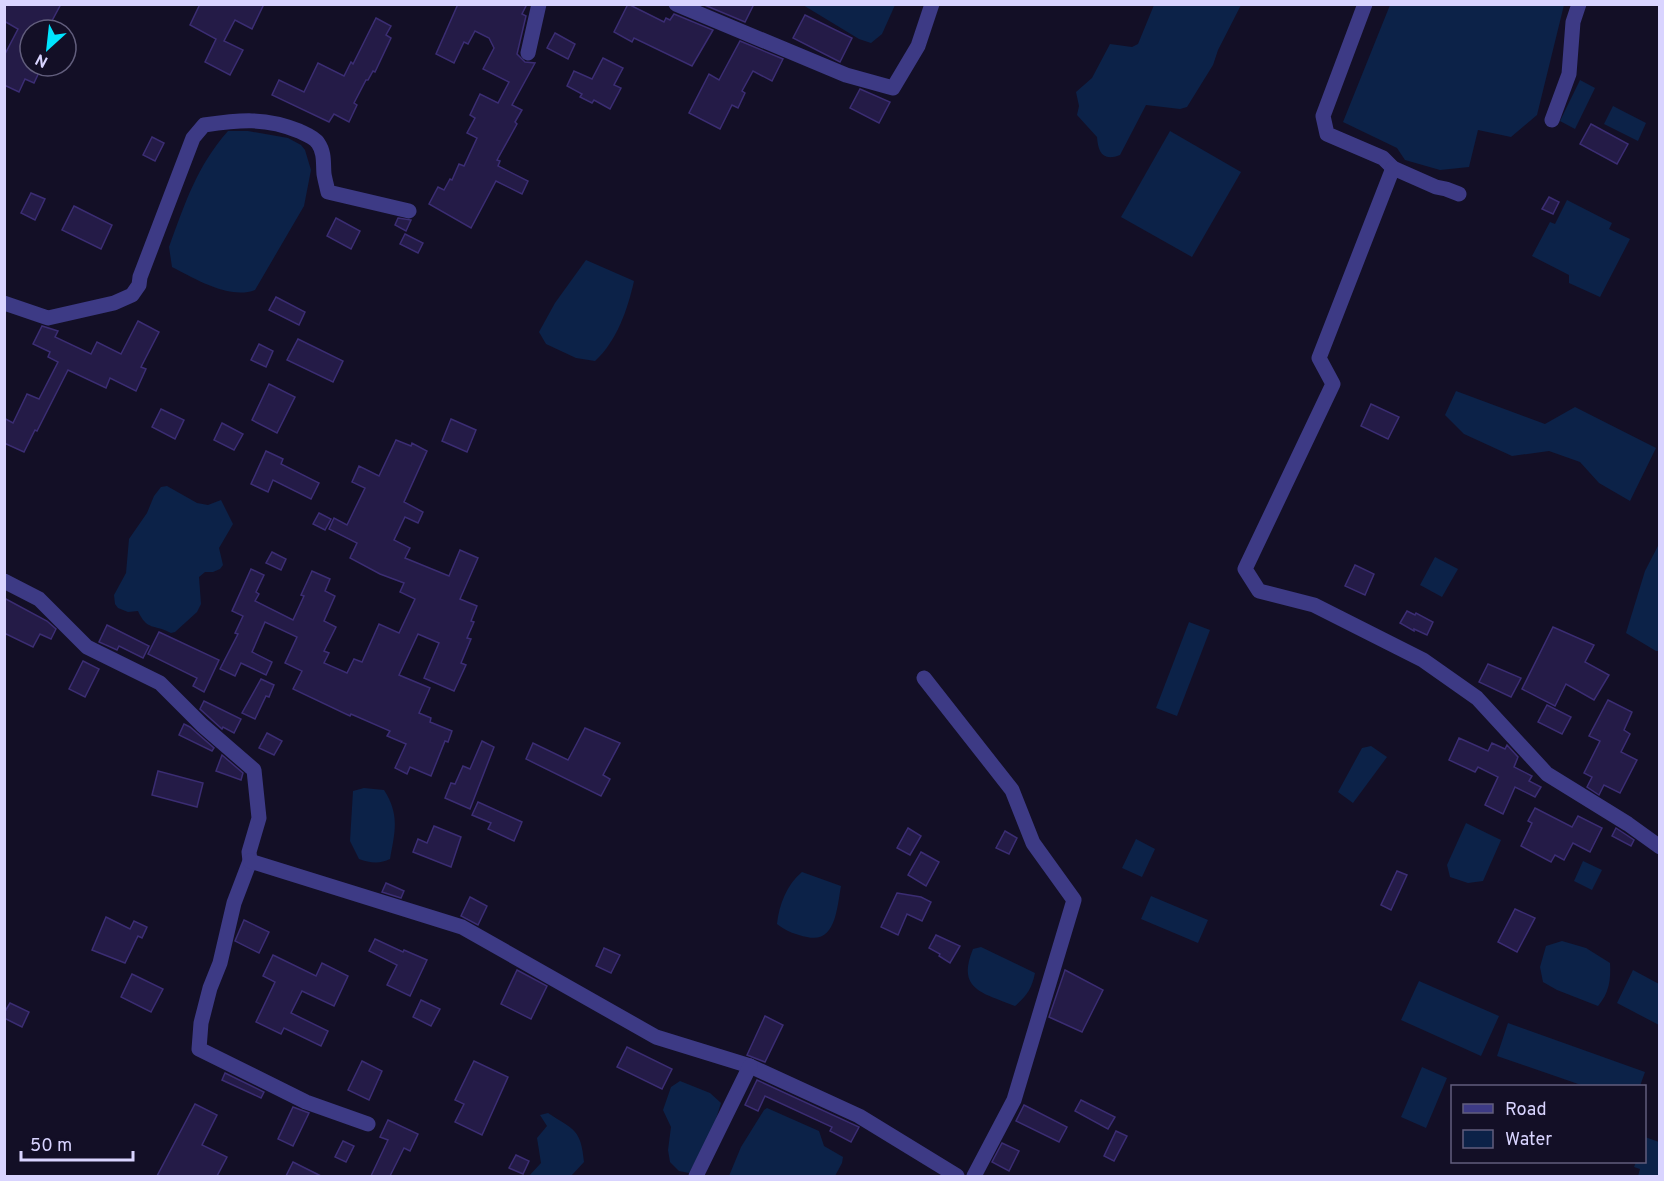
<svg xmlns="http://www.w3.org/2000/svg" width="1664" height="1181" viewBox="0 0 1664 1181" font-family="Overpass,sans-serif">
<rect width="100%" height="100%" fill="#130f26"/>
<g fill="#0c2248">
<path d="M803,5l92,-1v1l-13,29 -11,9 -12,-4z"/>
<path d="M1154,5h87l-23,45 -5,15 -26,42 -7,2 -34,-4 -26,50c-18,7 -22,-4 -23,-18l-20,-22 2,-9 -3,-14 16,-14 18,-34 22,3 6,-3z"/>
<path d="M1390,5h174l-27,110 -26,22 -33,-7 -9,37 -29,3 -35,-10 -8,-12 -54,-26z"/>
<path d="M1580,80l15,8 -20,41 -15,-8z"/>
<path d="M1613,106l33,17 -8,18 -34,-17z"/>
<path d="M228,131h20l40,7 13,7 4,5 6,20 -7,36 -49,84c-26,10 -61,-12 -83,-23l-3,-20c16,-44 28,-81 59,-116z"/>
<path d="M1170,131l71,41 -49,85 -71,-40z"/>
<path d="M1567,200l45,23 -3,6 21,10 -30,58 -31,-14v-8l-37,-19 18,-34 5,2z"/>
<path d="M586,260l48,21c-6,27 -17,60 -39,80l-19,-3 -30,-14 -7,-12 16,-29z"/>
<path d="M1456,391l89,33 30,-17 81,41 -26,53 -31,-18 -19,-21 -31,-11 -37,5 -48,-22 -19,-19z"/>
<path d="M167,486l30,17 11,2 13,-5 12,24 -14,24 4,17 -3,4 -7,3h-8l-6,5 2,27 -4,8 -22,20 -4,1c-17,-9 -24,-2 -33,-22l-10,1 -10,-4 -3,-4 -1,-9 12,-22 3,-34 18,-26 7,-17 7,-9z"/>
<path d="M1659,544l1,107h-4l-30,-18 19,-62z"/>
<path d="M1435,557l23,12 -16,28 -22,-12z"/>
<path d="M1189,622l21,8 -33,86 -21,-8z"/>
<path d="M1371,746l16,11 -34,46 -15,-11 24,-44z"/>
<path d="M364,788l20,2c16,25 11,42 6,69 -10,5 -20,4 -31,0l-9,-18 3,-50z"/>
<path d="M1466,823l35,17 -18,41 -15,2 -18,-6 -3,-12z"/>
<path d="M1136,839l19,10 -13,28 -20,-9z"/>
<path d="M1583,861l19,9 -10,20 -18,-9z"/>
<path d="M802,872l39,14c-4,21 -5,58 -34,51 -11,-2 -21,-6 -30,-13 2,-19 10,-40 25,-52z"/>
<path d="M1151,896l57,24 -10,23 -57,-24z"/>
<path d="M1562,941l24,7 24,15c1,17 -1,30 -12,43l-41,-16 -14,-8 -3,-15 6,-21z"/>
<path d="M981,947l54,26c-3,15 -8,23 -20,33 -32,-13 -59,-16 -42,-57z"/>
<path d="M1633,970l26,14v41l-42,-22z"/>
<path d="M1419,981l80,35 -18,40 -80,-36z"/>
<path d="M1508,1023l137,49 -5,14h-56l-87,-30z"/>
<path d="M1422,1067l25,11 -21,50 -25,-11z"/>
<path d="M680,1081l30,12 11,10 -9,29 -23,41 -10,-2 -9,-9 -2,-12 3,-23 -8,-17 8,-23z"/>
<path d="M767,1108l52,23 5,15 19,11 -1,6 -7,13h-106l12,-29 23,-37z"/>
<path d="M548,1113c26,17 33,16 36,49l-13,14h-42l12,-13 -4,-25 10,-12 -7,-11z"/>
<path d="M1645,1137l14,5v34h-21l2,-7 -6,-2 2,-5h8z"/>
</g>
<g fill="#241b47" stroke="#3b2d73" stroke-width="1.5">
<path d="M4,4h57l-14,26h-17v36h12l-8,17 -9,-4 -6,13 -15,-7v-29l14,-27 -14,-8z"/>
<path d="M200,4h64l-12,25 -17,-9 -11,21 19,9 -13,25 -25,-13 11,-23 -26,-14z"/>
<path d="M458,4h69l-5,10 4,2 -9,38 8,8 10,1 -23,42 10,5 -7,12 2,2 -20,36 3,1 -2,5 30,15 -6,13 -26,-13 -25,47 -42,-24 9,-17 6,3 6,-11 2,1 7,-16 5,2 13,-28 -10,-5 8,-15 -5,-3 10,-21 18,9 11,-21 -26,-13 11,-21 -5,-10 -14,-7 -7,13 -4,-2 -10,21 -18,-9z"/>
<path d="M628,4l36,18 2,-4 4,2 4,-6 39,16 -21,36 -58,-28 -2,4 -18,-10z"/>
<path d="M702,4h52l-9,18z"/>
<path d="M805,15l47,23 -12,24 -47,-24z"/>
<path d="M376,18l15,8 -5,9 5,3 -16,34 -2,-1 -5,9h-2l-12,23 3,2 -8,17 -15,-8 -5,8 -57,-27 7,-15 25,12 14,-29 26,13 7,-14 2,2z"/>
<path d="M555,33l20,11 -7,15 -21,-11z"/>
<path d="M740,41l43,18 -11,22 -19,-10 -11,20 3,2 -7,15 -6,-3 -12,24 -31,-16 20,-39 10,6z"/>
<path d="M603,58l20,10 -9,17 7,3 -11,21 -16,-9 -2,3 -12,-6 2,-3 -15,-8 7,-15 18,8z"/>
<path d="M860,89l30,13 -11,21 -29,-15z"/>
<path d="M1591,124l37,20 -11,20 -37,-20z"/>
<path d="M152,137l12,6 -9,18 -12,-6z"/>
<path d="M31,193l14,6 -10,21 -14,-7z"/>
<path d="M1549,197l10,5 -6,12 -11,-5z"/>
<path d="M74,206l38,19 -11,24 -39,-19z"/>
<path d="M336,218l24,13 -9,18 -24,-13z"/>
<path d="M398,218l13,2 -5,11 -11,-6z"/>
<path d="M405,234l18,9 -5,10 -18,-9z"/>
<path d="M276,297l29,15 -6,13 -30,-15z"/>
<path d="M138,321l21,11 -18,35 5,2 -10,22 -26,-13 -4,10 -38,-18 -31,61 -2,-1 -11,22 -20,-9v-25l9,5 14,-29 12,5 19,-37 -10,-5 2,-5 -17,-8 9,-18 16,5 -3,6 36,17 6,-12 24,12z"/>
<path d="M298,339l45,22 -10,21 -46,-22z"/>
<path d="M259,344l14,7 -7,16 -15,-7z"/>
<path d="M269,384l26,13 -18,36 -25,-13z"/>
<path d="M1371,404l28,13 -11,22 -27,-13z"/>
<path d="M161,409l23,11 -9,19 -23,-12z"/>
<path d="M451,419l25,11 -9,22 -25,-11z"/>
<path d="M222,423l21,11 -9,16 -20,-10z"/>
<path d="M396,440l15,6 1,-3 15,8 -23,51 19,10 -5,11 -13,-6 -11,23 16,8 -5,10 44,18 11,-26 18,8 -18,41 17,7 -6,15 3,1 -7,16 4,1 -10,24 5,2 -12,26 -30,-13 15,-35 -21,-9 -19,41 31,13 -11,25 12,5 -1,4 22,9 -4,11 -3,-1 -14,35 -21,-9 -3,7 -12,-6 11,-24 -19,-8 3,-5 -39,-17 -1,2 -57,-27 9,-18 -17,-8 12,-26 -32,-15 -13,30 20,10 -6,13 -25,-12 -6,13 -15,-7 18,-35 -3,-1 8,-17 -11,-5 19,-42 13,6 -8,17 3,2 -4,7 38,19 11,-24 -3,-1 11,-24 18,8 -5,12 10,5 -11,25 12,6 -12,24 5,2 -5,10 23,10 7,-14 8,3 17,-38 20,9 16,-34 -15,-7 4,-9 -24,-9 -30,-16 7,-15 -28,-14 5,-11 13,7 18,-37 -13,-6 7,-16 20,10z"/>
<path d="M266,451l17,8 -2,5 38,19 -8,16 -38,-19 -5,12 -17,-8z"/>
<path d="M319,513l12,6 -6,11 -12,-6z"/>
<path d="M272,552l14,7 -5,11 -15,-7z"/>
<path d="M1355,565l19,9 -9,21 -20,-9z"/>
<path d="M4,598l43,23 9,8 -5,10 -11,-5 -7,13 -29,-14z"/>
<path d="M1407,611l8,4 1,-2 17,9 -6,13 -13,-6v2l-14,-8z"/>
<path d="M107,625l42,21 -6,12 -24,-12 -2,4 -18,-8z"/>
<path d="M1553,627l41,18 -9,17 24,13 -15,25 -28,-16 -11,22 -33,-17z"/>
<path d="M159,632l60,28 -15,32 -11,-6 4,-8 -49,-24z"/>
<path d="M83,661l16,8 -14,28 -16,-8z"/>
<path d="M1488,664l33,14 -10,19 -32,-15z"/>
<path d="M261,679l13,6 -5,12 -3,-1 -11,23 -13,-6z"/>
<path d="M1608,700l24,12 -8,18 6,4 -9,18 16,8 -17,33 -16,-8 -5,10 -12,-8 5,-10 -8,-4 16,-32 -11,-5z"/>
<path d="M204,701l37,18 -7,14 -11,-6 -1,2 -22,-20z"/>
<path d="M1547,705l24,12 -9,17 -24,-12z"/>
<path d="M184,724l6,3 24,21 -2,3 -33,-16z"/>
<path d="M585,728l35,15 -17,32 7,4 -9,17 -75,-37 7,-16 35,17z"/>
<path d="M267,733l15,8 -8,14 -15,-7z"/>
<path d="M1459,738l29,13 4,-8 13,6 2,-4 11,12 -4,10 18,9 -3,5 12,6 -6,10 -20,-10 -12,27 -18,-9 13,-28 -20,-10 -3,5 -26,-12z"/>
<path d="M482,741l12,6 -24,62 -25,-11 6,-15 4,1 8,-18 7,3z"/>
<path d="M222,755l21,18 -2,7 -25,-9z"/>
<path d="M158,771l45,12 -6,24 -45,-12z"/>
<path d="M478,802l44,20 -8,19 -26,-12 3,-6 -19,-8z"/>
<path d="M1535,808l37,19 6,-11 24,12 -12,24 -17,-9 -9,17 -9,-5 -4,7 -30,-16 11,-23 -4,-2z"/>
<path d="M434,826l27,11 -10,30 -38,-15 5,-13 9,4z"/>
<path d="M908,828l13,8 -11,19 -13,-7z"/>
<path d="M1616,828l18,12 -3,6 -19,-10z"/>
<path d="M1005,831l12,7 -8,16 -13,-6z"/>
<path d="M921,852l18,10 -13,24 -18,-11z"/>
<path d="M1397,871l10,4 -16,35 -10,-5z"/>
<path d="M386,883l18,8 -3,7 -19,-6z"/>
<path d="M897,893l24,4 10,5 -9,19 -15,-7 -9,21 -17,-8z"/>
<path d="M470,897l17,9 -9,19 -17,-9z"/>
<path d="M1515,909l20,9 -18,34 -19,-10z"/>
<path d="M106,917l24,12 4,-8 13,6 -5,11 -4,-2 -13,27 -33,-13z"/>
<path d="M244,920l25,12 -10,21 -24,-12z"/>
<path d="M936,935l24,11 -10,17 -11,-7 1,-2 -11,-6z"/>
<path d="M375,939l28,13 1,-2 23,10 -17,36 -23,-11 10,-20 -28,-14z"/>
<path d="M604,948l16,7 -9,18 -15,-7z"/>
<path d="M273,955l43,21 6,-13 26,13 -14,30 -32,-15 -11,22 37,18 -7,15 -37,-18 -3,6 -25,-12 19,-40 -12,-6z"/>
<path d="M517,970l30,16 -16,33 -30,-15z"/>
<path d="M1065,970l38,20 -21,42 -33,-15z"/>
<path d="M132,974l31,15 -12,23 -30,-15z"/>
<path d="M421,1000l19,9 -9,17 -18,-9z"/>
<path d="M10,1003l19,9 -7,15 -18,-9v-5z"/>
<path d="M765,1016l18,9 -18,37 -18,-7z"/>
<path d="M627,1047l45,22 -10,20 -45,-22z"/>
<path d="M362,1061l20,10 -13,29 -21,-10z"/>
<path d="M474,1061l34,16 -26,58 -27,-13 9,-18 -9,-4z"/>
<path d="M225,1073l39,19 -3,6 -39,-18z"/>
<path d="M757,1080l102,47 -8,15 -21,-11 2,-4 -67,-31 -7,15 -13,-6z"/>
<path d="M1081,1100l34,17 -7,12 -33,-18z"/>
<path d="M195,1104l22,11 -15,30 25,12 -10,19h-60z"/>
<path d="M1024,1105l43,22 -8,15 -43,-21z"/>
<path d="M293,1107l16,6 -16,33 -15,-7z"/>
<path d="M388,1120l30,14 -8,17 -6,-3 -14,28h-19l17,-36 -8,-3z"/>
<path d="M1116,1131l11,5 -13,25 -10,-5z"/>
<path d="M343,1141l11,5 -8,16 -11,-5z"/>
<path d="M1002,1143l17,8 -10,20 -17,-9z"/>
<path d="M516,1155l13,6 -6,13 -14,-6z"/>
<path d="M293,1162l28,14h-35z"/>
</g>
<g fill="none" stroke-linecap="round" stroke-linejoin="round">
<g stroke="#3d3a85" stroke-width="15">
<path d="M676,4l170,71 47,13 25,-42 14,-42"/>
<path d="M1365,4l-42,112 4,18 56,24 10,10"/>
<path d="M528,53l11,-49"/>
<path d="M1552,120l17,-46 4,-52 6,-18"/>
<path d="M1459,194l-13,-5 -10,-2 -43,-19 -74,190 14,26 -88,185 14,22 55,14 109,55 54,38 70,76 81,50 32,23"/>
<path d="M4,303l44,15 66,-15 18,-8 7,-10 1,-8 53,-139 11,-13c35,-5 61,-8 95,6 6,3 15,6 19,12 7,10 5,21 6,31 1,6 3,13 4,18l81,19"/>
<path d="M4,581l35,18 48,48 73,36 42,42 52,45 5,48 -10,34 1,9 -16,42 -14,60 -10,25 -9,35 -2,26 107,53 62,22"/>
<path d="M924,678l88,112 21,53 41,57 -60,200 -40,76"/>
<path d="M250,861l212,66 194,110 94,29 109,50 98,60"/>
<path d="M696,1176l54,-110"/>
</g>
</g>
<rect width="1664" height="1181" fill="none" stroke="#d9d4ff" stroke-width="12"/>
<rect x="1451" y="1085" width="195" height="78" fill="#130f26" stroke="#625e7d" stroke-width="1.5"/>
<rect x="1463" y="1104" width="30" height="9" fill="#3d3a85" stroke="#625e7d" stroke-width="1.5"/>
<text x="1505" y="1115" font-size="18" fill="#d9d4ff">Road</text>
<rect x="1463" y="1130" width="30" height="18" fill="#0c2248" stroke="#625e7d" stroke-width="1.5"/>
<text x="1505" y="1145" font-size="18" fill="#d9d4ff">Water</text>
<g transform="translate(48 48) rotate(207)"><circle r="28" fill="#130f26" stroke="#625e7d" stroke-width="1.5"/>
<path d="M0-4.5L10 22L0 15L-10 22Z" fill="#00e5ff"/>
<text y="-9" font-size="16" font-weight="bold" text-anchor="middle" fill="#d9d4ff">N</text>
</g>
<path d="M21 1151v9h112v-9" fill="none" stroke="#d9d4ff" stroke-width="3"/>
<text x="30" y="1151" font-size="18" fill="#d9d4ff" stroke="#130f26" stroke-width="4.5" paint-order="stroke">50 m</text>
</svg>
